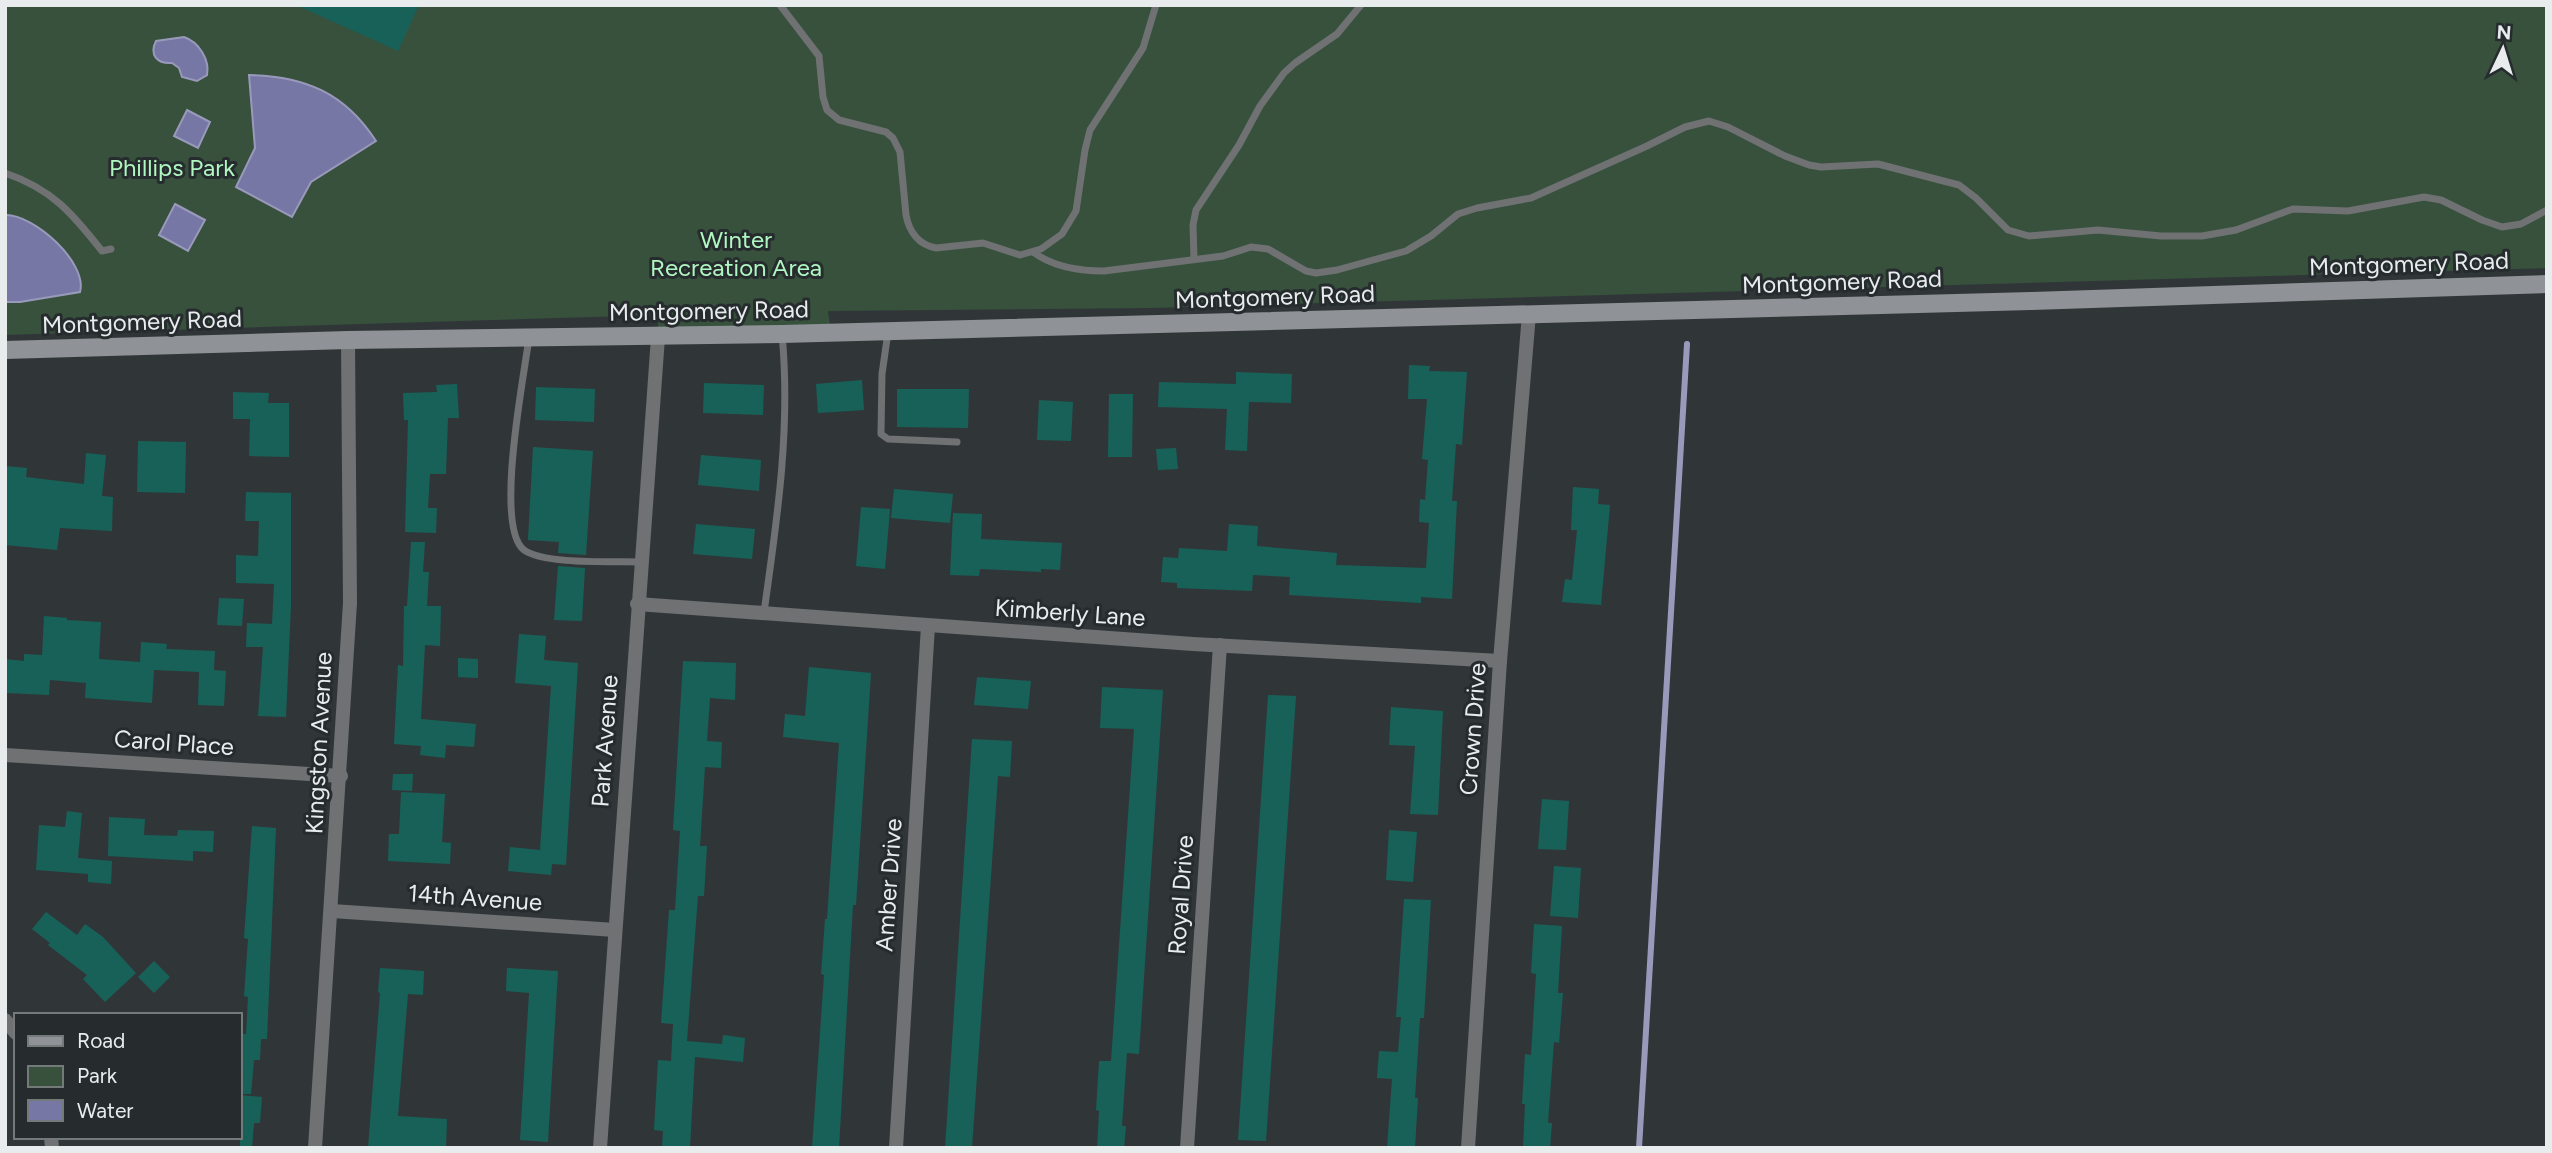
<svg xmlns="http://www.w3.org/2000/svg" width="2552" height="1153" viewBox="0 0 2552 1153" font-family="Figtree,sans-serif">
<rect width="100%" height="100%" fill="#303638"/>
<path fill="#37513d" d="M5,5h2542v263l-1396,40 -323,3 2,14 -172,12v-22l-653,20z"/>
<g fill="#7777a5" stroke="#999abb" stroke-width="2">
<path d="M184,37c15,5 26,23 23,38l-10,6 -15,-4 -3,-9 -7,-5c-15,1 -23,-8 -16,-22z"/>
<path d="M249,75c56,1 96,18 127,66l-65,41 -19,35 -56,-30 19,-39z"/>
<path d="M187,110l23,12 -12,26 -24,-12z"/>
<path d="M175,204l30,16 -17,31 -29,-16z"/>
<path d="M5,215c29,-1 83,48 75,77l-60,10h-15z"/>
</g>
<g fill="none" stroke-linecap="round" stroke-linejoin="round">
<path stroke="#999abb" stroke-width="6" d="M1639,1148l48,-804"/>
</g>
<g fill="#186159">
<path d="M296,5h123l-21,46z"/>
<path d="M1409,365l21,1 -1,5 38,1 -5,73 -6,-1 -4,57h5l-5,98 -31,-2v6l-132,-8 1,-18 -37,-2 -1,16 -75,-3v-5l-16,-1 2,-25 15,1 1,-10 48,3 2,-27 29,2 -1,20 80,7 -1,12 90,3 3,-45 -10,-1 1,-23 5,1 3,-40 -6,-1 5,-60h-19z"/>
<path d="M1236,372l56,2 -1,29 -42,-1 -2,49 -22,-1 2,-41 -69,-2 1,-25 77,2z"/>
<path d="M862,380l2,30 -46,3 -2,-29z"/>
<path d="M704,383l60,2 -1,30 -60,-2z"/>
<path d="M457,384l2,34h-11l-2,56h-16l-2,34h9l-1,25 -31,-1 3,-112h-4l-1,-27 34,-1 -1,-7z"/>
<path d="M536,387l59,2 -1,33 -59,-2z"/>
<path d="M897,389h72l-1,39 -71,-1z"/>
<path d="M233,392l36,1 -1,10h21v54l-40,-1 1,-37h-17z"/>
<path d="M1109,394h24l-1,63h-24z"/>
<path d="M1039,400l34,2 -2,39 -34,-1z"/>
<path d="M138,441l48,1 -1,51 -48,-1z"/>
<path d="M533,447l60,4 -7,104 -28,-2 1,-11 -31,-2z"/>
<path d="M1176,448l2,21 -20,1 -2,-21z"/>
<path d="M86,453l20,2 -4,41 11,1 -1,34 -52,-3 -3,22 -52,-5v-79l22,2 -1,9 58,7z"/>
<path d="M701,455l60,5 -2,31 -61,-6z"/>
<path d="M1573,487l26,2 -1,15 12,1 -9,100 -39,-3 3,-23 7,1 5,-50h-6z"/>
<path d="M894,489l59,5 -3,29 -59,-5z"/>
<path d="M246,492l45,1v112l-5,112 -28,-1 5,-69h-17l1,-24 25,1 2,-40 -38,-1v-28l22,1 1,-35h-14z"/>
<path d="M861,507l29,2 -5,60 -29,-3z"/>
<path d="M953,513l29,1 -1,25 81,4 -2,27 -19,-1v3l-61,-3 -1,7 -29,-1z"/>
<path d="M696,524l59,5 -3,30 -59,-5z"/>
<path d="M411,542h14l-2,30h6l-2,34h14l-1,40 -15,-1 -4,74 55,5 -2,23 -28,-2 -1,13 -25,-3 1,-9 -27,-2 4,-79 5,1 1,-60h3z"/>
<path d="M558,566l27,2 -3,53 -28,-1z"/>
<path d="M219,598l25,1 -2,27 -25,-1z"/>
<path d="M44,616l23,2v2l34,2 -2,37 41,3 1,-20 26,2 -1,5 49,2 -1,19 12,1 -2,35 -26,-1 1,-33 -45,-2 -2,33 -67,-5 1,-15 -36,-3 -1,15 -44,-2v-34l19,2v-7l18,1z"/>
<path d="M519,634l27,2 -2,24 34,3 -12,202 -14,-1 -1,11 -43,-4 2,-24 30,3 11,-164 -36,-3z"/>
<path d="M458,658l20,1v19l-20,-1z"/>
<path d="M683,661l53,2 -1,37 -25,-2 -3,43 15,1 -1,26 -16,-1 -5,79h7l-3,50h-6l-11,145 35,3 1,-9 22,3 -2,24 -48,-5 -5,91h-28l1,-17 -9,-1 4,-70 13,1 2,-37 -12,-1 8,-113h6l5,-79 -7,-1z"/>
<path d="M809,667l62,6 -11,170 -4,62h-3l-14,243h-27l12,-173 -3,-1 4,-55h2l12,-176 -56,-6 2,-23 20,2z"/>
<path d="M977,677l54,4 -3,28 -54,-4z"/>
<path d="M1102,687l61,3 -24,364 -12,-1 -5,73h4l-2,22h-27l2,-37 -3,-1 3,-49h12l23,-332 -34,-1z"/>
<path d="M1268,695l28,1 -30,445 -28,-1z"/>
<path d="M1391,707l52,4 -5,104 -28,-1 5,-68 -26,-1z"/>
<path d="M972,739l40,2 -2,36 -12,-1 -26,372h-27z"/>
<path d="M393,774h20l-1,17 -20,-1z"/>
<path d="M401,792l44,2 -3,48 9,1 -1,21 -62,-3 1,-27h10z"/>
<path d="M1542,799l27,2 -3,49 -28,-1z"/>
<path d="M67,811l15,2 -4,45 34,3 -1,23 -23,-2v-8l-52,-4 3,-45 26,2z"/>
<path d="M109,817l36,2 -1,16 33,1 1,-6 36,1 -1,21 -20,-1v10l-85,-5z"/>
<path d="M252,826l24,2 -9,211h-6l-1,21h-6l-3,34h-11v-60h6l2,-37 -4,-1 4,-57 -4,-1z"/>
<path d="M1389,830l28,2 -4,50 -27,-2z"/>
<path d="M1554,866l27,2 -3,50 -28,-2z"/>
<path d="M1404,899l27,1 -7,118h-4l-5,80h3l-3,50h-28l5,-69 -15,-1 2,-27 19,1 3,-35h-5z"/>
<path d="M46,912l31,23 8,-11 18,13 33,36 -31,29 -22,-23 4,-4 -39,-30 2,-2 -18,-14z"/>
<path d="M1534,924l28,2 -4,67h5l-4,50 -5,-1 -6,81h4l-2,25h-27l2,-44h-3l3,-50 6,1 5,-81 -5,-1z"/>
<path d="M154,961l16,16 -16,16 -16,-16z"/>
<path d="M380,968l44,3 -1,24 -15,-1 -10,122 49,3 -1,29h-78l12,-155 -2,-1z"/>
<path d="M507,968l51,3 -10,171 -28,-2 9,-147 -23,-2z"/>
<path d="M240,1095l22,2 -2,26h-6l-2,25h-12z"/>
</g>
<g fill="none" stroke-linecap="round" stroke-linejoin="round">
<g stroke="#6f7173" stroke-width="7">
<path d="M780,5l39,51 4,41 4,13 12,10 47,12 7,6 7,14 6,63c3,17 13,30 30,33l47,-5 37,12 21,-6 21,-15 14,-23 9,-61 5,-20 53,-82 13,-43"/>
<path d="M5,173c47,16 67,40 97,78l9,-2"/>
<path d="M1033,252c20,15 46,19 71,19l119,-15 28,-9 17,2 38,22 10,2 21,-3 69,-19 25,-15 27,-22 19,-6 54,-10 116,-52 38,-19 24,-6 19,6 57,29 24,9 12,2 57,-3 81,21 17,13 32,32 21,6 69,-6 63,6h41l34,-6 57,-21 55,2 76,-14 17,3 41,20 20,7 19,-3 26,-14"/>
<path d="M1194,259l-1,-34 3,-15 43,-65 21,-39 24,-33 11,-10 42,-29 24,-29"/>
<path d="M888,332l-6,42 -1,60 7,5 69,3"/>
<path d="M529,338c-5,38 -35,189 -5,212 21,15 90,11 118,12"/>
<path d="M764,612c13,-92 27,-184 18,-278"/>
</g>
<g stroke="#6f7173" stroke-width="14">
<path d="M637,604l556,40 307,17"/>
<path d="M5,755l336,21"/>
<path d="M332,911l283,19"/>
<path d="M5,1020l11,13"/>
<path d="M51,1137l1,11"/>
<path d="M315,1148l35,-545 -2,-263"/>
<path d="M600,1148l58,-811"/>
<path d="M896,1148l32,-522"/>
<path d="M1187,1148l33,-503"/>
<path d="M1468,1148l32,-487 29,-347"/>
</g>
<path stroke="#8f9296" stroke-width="18" d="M5,350l343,-10 434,-6 1249,-33 516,-17"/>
</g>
<g text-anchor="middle" stroke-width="6" stroke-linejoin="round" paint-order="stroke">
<g font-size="24" fill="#b0f6c0" stroke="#262c2e">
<text x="172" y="176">Phillips Park</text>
<text x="736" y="248">Winter<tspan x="736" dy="28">Recreation Area</tspan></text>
</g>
<g font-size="24" fill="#e8eced" stroke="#262c2e">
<text transform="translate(2409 264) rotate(-2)" y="8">Montgomery Road</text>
<text transform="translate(1842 282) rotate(-2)" y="8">Montgomery Road</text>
<text transform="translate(1275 297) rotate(-2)" y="8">Montgomery Road</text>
<text transform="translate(709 311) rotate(-1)" y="8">Montgomery Road</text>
<text transform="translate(142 322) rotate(-2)" y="8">Montgomery Road</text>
<text transform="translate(1070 613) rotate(4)" y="8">Kimberly Lane</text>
<text transform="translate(1473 729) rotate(-86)" y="8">Crown Drive</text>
<text transform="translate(605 741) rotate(-86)" y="8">Park Avenue</text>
<text transform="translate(174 743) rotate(4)" y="8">Carol Place</text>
<text transform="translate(319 743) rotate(-87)" y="8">Kingston Avenue</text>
<text transform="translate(889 885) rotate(-86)" y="8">Amber Drive</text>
<text transform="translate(1181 895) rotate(-86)" y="8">Royal Drive</text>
<text transform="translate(475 898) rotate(4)" y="8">14th Avenue</text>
</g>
</g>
<rect width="2552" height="1153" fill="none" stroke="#e8eced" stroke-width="14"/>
<rect x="14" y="1013" width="228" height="126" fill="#262c2e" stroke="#74797a" stroke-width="2"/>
<rect x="28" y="1036" width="35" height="10" fill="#8f9296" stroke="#74797a" stroke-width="2"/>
<text x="77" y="1048" font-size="21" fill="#e8eced">Road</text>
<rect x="28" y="1066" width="35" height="21" fill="#37513d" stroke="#74797a" stroke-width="2"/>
<text x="77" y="1083" font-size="21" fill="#e8eced">Park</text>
<rect x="28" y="1100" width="35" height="21" fill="#7777a5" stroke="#74797a" stroke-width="2"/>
<text x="77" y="1118" font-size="21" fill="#e8eced">Water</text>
<g transform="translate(2503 49) rotate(4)" stroke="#262c2e" stroke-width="5" paint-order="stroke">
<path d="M0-5L12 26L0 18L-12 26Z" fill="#e8eced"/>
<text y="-10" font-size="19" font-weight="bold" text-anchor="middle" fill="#e8eced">N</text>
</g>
</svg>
